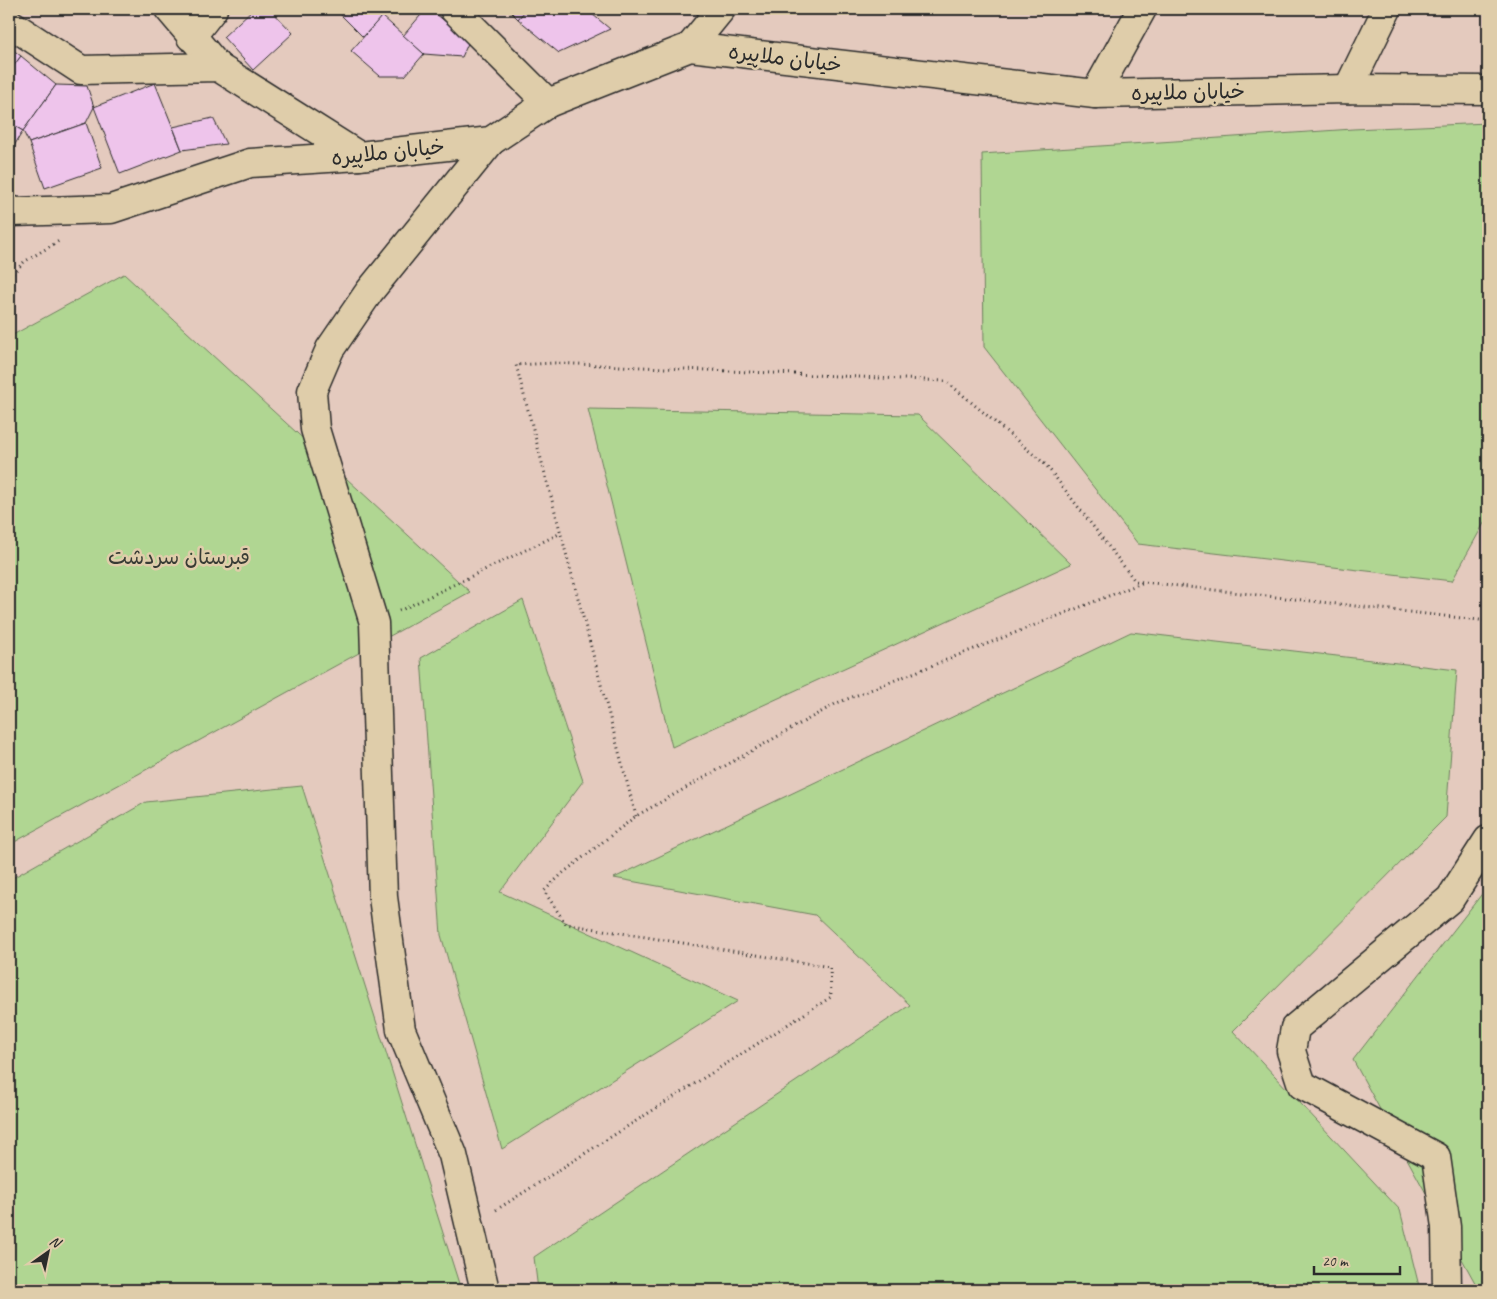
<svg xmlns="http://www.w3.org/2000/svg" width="1497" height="1299" viewBox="0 0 1497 1299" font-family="Caveat,'Playpen Sans Arabic',sans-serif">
<rect width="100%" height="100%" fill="#e4cabe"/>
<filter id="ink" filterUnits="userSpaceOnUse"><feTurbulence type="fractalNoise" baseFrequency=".02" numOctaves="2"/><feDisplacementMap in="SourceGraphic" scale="10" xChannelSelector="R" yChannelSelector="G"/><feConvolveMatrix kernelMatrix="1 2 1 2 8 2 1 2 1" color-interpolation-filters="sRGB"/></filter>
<g filter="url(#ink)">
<g fill="#b0d692" stroke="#6e805e">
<path d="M1488,123v393l-36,65 -314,-37 -154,-197 -2,-193 371,-25z"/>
<path d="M124,274l346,318 -461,253v-508z"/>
<path d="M588,409l330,6 153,149 -399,183z"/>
<path d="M523,600l60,181 -83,111 238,109 -236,148 -61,-214 -20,-277z"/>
<path d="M1131,632l326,38 -11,147 -213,214 167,179 20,80h-882l-4,-33 376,-252 -95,-90 -201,-37z"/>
<path d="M302,786l159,504h-452v-410l137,-78z"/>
<path d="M1488,886v404h-9l-126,-230z"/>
</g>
<g fill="#eec4eb" stroke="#2b2b2b">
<path d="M253,9h17l23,24 -40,37 -30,-33z"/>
<path d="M335,9h54l-26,28z"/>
<path d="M426,9h4l39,32 -7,16 -38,-3 -21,-18z"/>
<path d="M508,9h19l-9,10z"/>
<path d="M527,9h59l24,20 -51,24 -41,-34z"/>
<path d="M382,16l42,38 -19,22h-25l-29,-25z"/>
<path d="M9,47l12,9 -12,16z"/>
<path d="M21,56l35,29 -33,46 -14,-8v-51z"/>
<path d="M155,83l27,67 -62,24 -26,-67z"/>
<path d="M56,85l31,1 7,21 -8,16 -57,20 -6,-12z"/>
<path d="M213,118l13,26 -44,6 -9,-23z"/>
<path d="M9,123l14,8 -14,23z"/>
<path d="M86,123l16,45 -57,20 -16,-45z"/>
</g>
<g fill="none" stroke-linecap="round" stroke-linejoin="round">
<defs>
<g id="street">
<path d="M169,9l49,58"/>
<path d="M454,9l94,94"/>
<path d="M9,23l72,47 137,-3 141,89"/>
<path d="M191,37l22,-28"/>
<path d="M690,47l31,-38"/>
<path d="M1348,89l39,-80"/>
<path d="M1095,94l47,-85"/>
<path d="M9,209l3,3 99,-3 139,-46 109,-7 132,-15 57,-38 142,-56 405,47 253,-5 140,1"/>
<path d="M485,1290l-32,-135 -52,-125 -18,-133 -9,-274 -59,-194 -3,-38 18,-42 39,-57 122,-151"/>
<path d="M1447,1290l-1,-63 -10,-70 -134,-72 -11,-34 4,-23 155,-129 38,-59"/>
</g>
</defs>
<use href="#street" stroke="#2b2b2b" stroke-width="31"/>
<g stroke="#2b2b2b" stroke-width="3" stroke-dasharray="1 4" stroke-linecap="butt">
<path d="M9,277l15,-15 35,-21"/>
<path d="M399,611l162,-78"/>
<path d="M636,816l-120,-451 39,-2 391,18 100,84 89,116 353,40"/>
<path d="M496,1210l335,-213 -1,-30 -264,-43 -22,-33 19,-18 73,-57 201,-113 307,-121"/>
</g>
<use href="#street" stroke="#dfcdaa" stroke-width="28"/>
</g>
</g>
<g text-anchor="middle" stroke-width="5" stroke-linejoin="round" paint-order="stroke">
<g font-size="21" fill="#2b2b2b" stroke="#dfcdaa">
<text transform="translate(785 58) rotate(7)" y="7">خیابان ملاپیره</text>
<text transform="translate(1188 92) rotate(-1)" y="7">خیابان ملاپیره</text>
<text transform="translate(388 152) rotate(-6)" y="7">خیابان ملاپیره</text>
</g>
<g font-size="21" fill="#383c35" stroke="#dfcdaa">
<text x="179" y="564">قبرستان سردشت</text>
</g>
</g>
<rect width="1497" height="1299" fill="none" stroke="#dfcdaa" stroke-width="30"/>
<rect x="15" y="15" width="1467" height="1269" fill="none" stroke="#2b2b2b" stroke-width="2" filter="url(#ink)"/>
<g transform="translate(48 1252) rotate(33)" stroke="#dfcdaa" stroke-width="4" paint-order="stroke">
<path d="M0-4L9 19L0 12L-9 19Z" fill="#2b2b2b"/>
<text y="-8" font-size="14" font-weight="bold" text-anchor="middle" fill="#2b2b2b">N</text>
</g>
<path d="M1314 1266v8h86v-8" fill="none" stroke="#2b2b2b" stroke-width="2.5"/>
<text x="1322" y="1266" font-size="15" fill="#2b2b2b" stroke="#dfcdaa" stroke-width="4" paint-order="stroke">20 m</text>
</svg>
